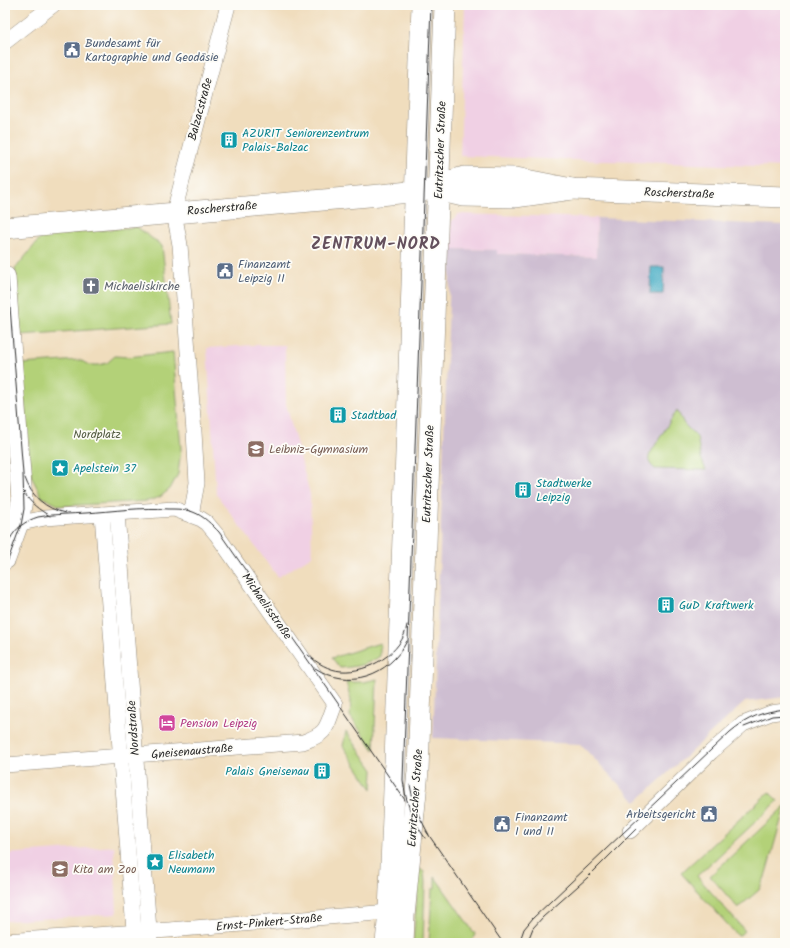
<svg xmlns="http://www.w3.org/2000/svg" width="790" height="948" viewBox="0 0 790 948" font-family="Kalam,sans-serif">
<rect width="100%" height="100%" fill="#fdfcf7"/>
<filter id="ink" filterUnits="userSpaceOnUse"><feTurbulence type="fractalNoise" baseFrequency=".025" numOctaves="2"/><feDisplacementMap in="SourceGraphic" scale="8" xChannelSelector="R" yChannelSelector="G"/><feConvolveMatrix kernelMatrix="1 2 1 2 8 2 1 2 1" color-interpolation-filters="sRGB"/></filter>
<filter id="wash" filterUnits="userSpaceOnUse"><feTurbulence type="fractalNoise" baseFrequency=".012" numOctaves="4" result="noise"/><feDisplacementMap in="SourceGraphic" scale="16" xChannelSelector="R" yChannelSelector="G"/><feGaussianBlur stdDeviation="0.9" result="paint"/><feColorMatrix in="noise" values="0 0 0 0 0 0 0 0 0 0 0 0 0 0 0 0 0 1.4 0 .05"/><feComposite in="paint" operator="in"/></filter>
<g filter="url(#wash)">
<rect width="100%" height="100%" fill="#f0ddbd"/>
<g fill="#f0d0e4">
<path d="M465,5h320v162l-325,-11z"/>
<path d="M458,214l139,4 -1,39 -99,-3v-4l-46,-1v-27z"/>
<path d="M254,345h31l1,59 24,90 2,62 -34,21 -62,-83 -9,-146z"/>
<path d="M114,846l3,68 -112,7v-67z"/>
</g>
<path fill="#cebed1" d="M597,218l188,7v472l-40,5 -109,100 -56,-58 -147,-6 18,-489 46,1v4l99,3z"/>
<g fill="#b3d178" stroke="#6f7e52">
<path d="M137,227l25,19 9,78 -151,11 -5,-66 28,-34z"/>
<path d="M173,352l8,97 -3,25 -8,15 -10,8 -12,4 -88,5 -18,-9 -10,-19 -2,-15 -9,-99 59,-4 9,5h10l8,-2 8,-7 13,1z"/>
<path d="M677,410l7,14 13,13 4,21 5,12 -51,-1c-7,-6 -8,-10 -4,-17z"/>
<path d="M380,643v13c-12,9 -25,11 -40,12l-8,-10z"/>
<path d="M377,679l-3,71 -24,-34 1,-16 -5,-18h18z"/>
<path d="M346,731l27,39 -1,19 -29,-43z"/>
<path d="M769,792l9,9 -81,75 48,55 -7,5 -57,-63z"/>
<path d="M785,806l-20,71 -6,13 -21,18 -28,-32z"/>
<path d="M419,868l5,4 1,10 -2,61h-10z"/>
<path d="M435,877l40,57 -4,9h-42l3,-54h3z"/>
</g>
<path fill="#45acc5" stroke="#386c78" d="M651,267h13l-1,27h-13z"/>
</g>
<g filter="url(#ink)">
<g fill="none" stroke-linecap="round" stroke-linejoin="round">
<defs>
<g id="minor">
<path d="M5,42l48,-37"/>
<path d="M117,513l33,430"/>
<path d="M102,514l33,429"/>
<path d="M191,515l6,-32 -3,-51 -14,-187 -6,-33 54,-207"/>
<path d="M5,523h16l24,-5 129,-9 27,10 6,4 10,12 118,169c-9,23 -6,29 -32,38l-298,23"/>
<path d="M630,831l81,-79 32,-28 28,-11 14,-2"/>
<path d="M5,941l164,-11 220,-18"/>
</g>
<g id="secondary">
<path d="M438,189l12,-8 14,-4 52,1 56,11 213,8"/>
<path d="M5,228l375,-33 58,-6 12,4 13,3 52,1 57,-8"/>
<path d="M5,277l17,223 -4,23 -13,36"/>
<path d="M386,943l3,-31 4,-95 29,-812"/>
<path d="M403,943l1,-27 14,-145 27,-766"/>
</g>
</defs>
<use href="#minor" stroke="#8e8474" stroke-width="16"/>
<use href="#secondary" stroke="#8e8474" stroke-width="22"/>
<use href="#minor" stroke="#fff" stroke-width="15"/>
<use href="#secondary" stroke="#fff" stroke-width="21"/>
<g stroke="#2b2b2b" stroke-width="1">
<path d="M5,242l18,232 1,35 -3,16 -16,43"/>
<path d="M25,478c6,18 21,31 40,35"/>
<path d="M24,492c6,11 15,18 26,24"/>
<path d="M10,539c6,-11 15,-18 28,-22 15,-3 33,-3 48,-4 28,-2 55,-6 83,-4 8,0 16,0 24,3 11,4 19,13 26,20l186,268"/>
<path d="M308,655c9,8 21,15 33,16 27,2 62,-18 66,-46"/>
<path d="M315,668c34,22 74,8 92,-27"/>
<path d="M744,727l28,-11 13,-1"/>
<path d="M410,785l5,23 14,27"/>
<path d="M426,831l77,112"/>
<path d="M425,838c-13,-19 -19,-35 -22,-58l28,-775"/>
<path d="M519,943l5,-14 9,-11 197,-186c18,-15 32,-20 55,-23"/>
<path d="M527,943l6,-15 10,-11 44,-39 49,-49"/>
</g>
</g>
</g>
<defs>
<symbol id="civic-square" viewBox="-11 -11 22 22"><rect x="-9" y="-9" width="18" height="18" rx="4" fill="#5c6f8a" stroke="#fdfcf7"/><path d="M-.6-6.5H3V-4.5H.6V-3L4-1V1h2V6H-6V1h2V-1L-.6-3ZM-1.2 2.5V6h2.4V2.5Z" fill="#fff"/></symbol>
<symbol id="building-square" viewBox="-11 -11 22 22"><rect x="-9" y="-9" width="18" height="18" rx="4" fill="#0f9aa8" stroke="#fdfcf7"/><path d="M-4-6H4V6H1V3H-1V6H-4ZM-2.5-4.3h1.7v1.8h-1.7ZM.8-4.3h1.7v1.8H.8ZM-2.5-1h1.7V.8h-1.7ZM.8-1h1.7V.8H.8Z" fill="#fff"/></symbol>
<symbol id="church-square" viewBox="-11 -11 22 22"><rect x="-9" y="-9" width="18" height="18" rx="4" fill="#6b7280" stroke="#fdfcf7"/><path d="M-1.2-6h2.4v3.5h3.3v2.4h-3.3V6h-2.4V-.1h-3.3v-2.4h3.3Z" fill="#fff"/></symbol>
<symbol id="school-square" viewBox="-11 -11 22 22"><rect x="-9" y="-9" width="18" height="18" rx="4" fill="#8d6e63" stroke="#fdfcf7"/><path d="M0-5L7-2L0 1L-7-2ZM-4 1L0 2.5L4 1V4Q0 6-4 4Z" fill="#fff"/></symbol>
<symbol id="sight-square" viewBox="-11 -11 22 22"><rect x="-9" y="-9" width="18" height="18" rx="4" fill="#0f9aa8" stroke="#fdfcf7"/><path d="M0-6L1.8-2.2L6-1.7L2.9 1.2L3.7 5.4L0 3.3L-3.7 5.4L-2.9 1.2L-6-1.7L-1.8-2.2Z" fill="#fff"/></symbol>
<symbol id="hotel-square" viewBox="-11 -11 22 22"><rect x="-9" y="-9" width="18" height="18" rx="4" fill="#d1479c" stroke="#fdfcf7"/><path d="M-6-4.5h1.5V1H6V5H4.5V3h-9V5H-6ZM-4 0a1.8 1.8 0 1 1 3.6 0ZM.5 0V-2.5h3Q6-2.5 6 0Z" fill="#fff"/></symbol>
</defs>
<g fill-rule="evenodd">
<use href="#civic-square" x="62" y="40" width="20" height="20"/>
<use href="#building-square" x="219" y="130" width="20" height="20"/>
<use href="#civic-square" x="215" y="261" width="20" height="20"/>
<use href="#church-square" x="81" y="276" width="20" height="20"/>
<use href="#building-square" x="328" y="405" width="20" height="20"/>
<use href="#school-square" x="246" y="439" width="20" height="20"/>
<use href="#sight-square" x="50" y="458" width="20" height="20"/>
<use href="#building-square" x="513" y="480" width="20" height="20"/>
<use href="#building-square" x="656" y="595" width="20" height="20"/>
<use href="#hotel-square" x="157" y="713" width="20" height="20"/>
<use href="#building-square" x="312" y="761" width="20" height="20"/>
<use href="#civic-square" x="699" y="804" width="20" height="20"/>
<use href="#civic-square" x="492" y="814" width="20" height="20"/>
<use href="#sight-square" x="145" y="852" width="20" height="20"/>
<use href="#school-square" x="50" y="859" width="20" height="20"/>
</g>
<g text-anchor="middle" stroke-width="3.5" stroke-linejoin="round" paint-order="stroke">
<g font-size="12" fill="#4e5e75" stroke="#fdfcf7" text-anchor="start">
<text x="85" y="47">Bundesamt für<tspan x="85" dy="14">Kartographie und Geodäsie</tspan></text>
<text x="238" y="268">Finanzamt<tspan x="238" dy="14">Leipzig II</tspan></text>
<text x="696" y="818" text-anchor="end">Arbeitsgericht</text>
<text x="515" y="821">Finanzamt<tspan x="515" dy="14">I und II</tspan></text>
</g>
<g font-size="12" fill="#2b2b2b" stroke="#fdfcf7">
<text transform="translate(200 109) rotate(-75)" y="4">Balzacstraße</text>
<text transform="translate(440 150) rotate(-88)" y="4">Eutritzscher Straße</text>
<text transform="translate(679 193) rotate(2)" y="4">Roscherstraße</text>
<text transform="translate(222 208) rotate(-5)" y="4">Roscherstraße</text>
<text transform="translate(428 474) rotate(-88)" y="4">Eutritzscher Straße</text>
<text transform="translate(267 606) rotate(55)" y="4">Michaelisstraße</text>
<text transform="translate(133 728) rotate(-94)" y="4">Nordstraße</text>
<text transform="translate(192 751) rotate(-5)" y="4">Gneisenaustraße</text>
<text transform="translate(415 798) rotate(-86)" y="4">Eutritzscher Straße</text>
<text transform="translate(269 922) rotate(-5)" y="4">Ernst-Pinkert-Straße</text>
</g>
<g font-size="12" fill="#0d838f" stroke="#fdfcf7" text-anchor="start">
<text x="242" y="137">AZURIT Seniorenzentrum<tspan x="242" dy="14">Palais-Balzac</tspan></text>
<text x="351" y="419">Stadtbad</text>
<text x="73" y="472">Apelstein 37</text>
<text x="536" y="487">Stadtwerke<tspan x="536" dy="14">Leipzig</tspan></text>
<text x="679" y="609">GuD Kraftwerk</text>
<text x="309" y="775" text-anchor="end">Palais Gneisenau</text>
<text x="168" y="859">Elisabeth<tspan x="168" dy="14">Neumann</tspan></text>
</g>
<g font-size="12" fill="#5b616d" stroke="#fdfcf7" text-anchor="start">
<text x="104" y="290">Michaeliskirche</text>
</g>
<g font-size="12" fill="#545d42" stroke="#fdfcf7">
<text x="97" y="438">Nordplatz</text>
</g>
<g font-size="12" fill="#785e54" stroke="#fdfcf7" text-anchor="start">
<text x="269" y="453">Leibniz-Gymnasium</text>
<text x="73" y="873">Kita am Zoo</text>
</g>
<g font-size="12" fill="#b23c85" stroke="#fdfcf7" text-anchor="start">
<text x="180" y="727">Pension Leipzig</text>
</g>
<g font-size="16" font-weight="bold" letter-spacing="1" fill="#64505d" stroke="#fdfcf7">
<text x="376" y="249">ZENTRUM-NORD</text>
</g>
</g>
<rect width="790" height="948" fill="none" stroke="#fdfcf7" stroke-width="20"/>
</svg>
